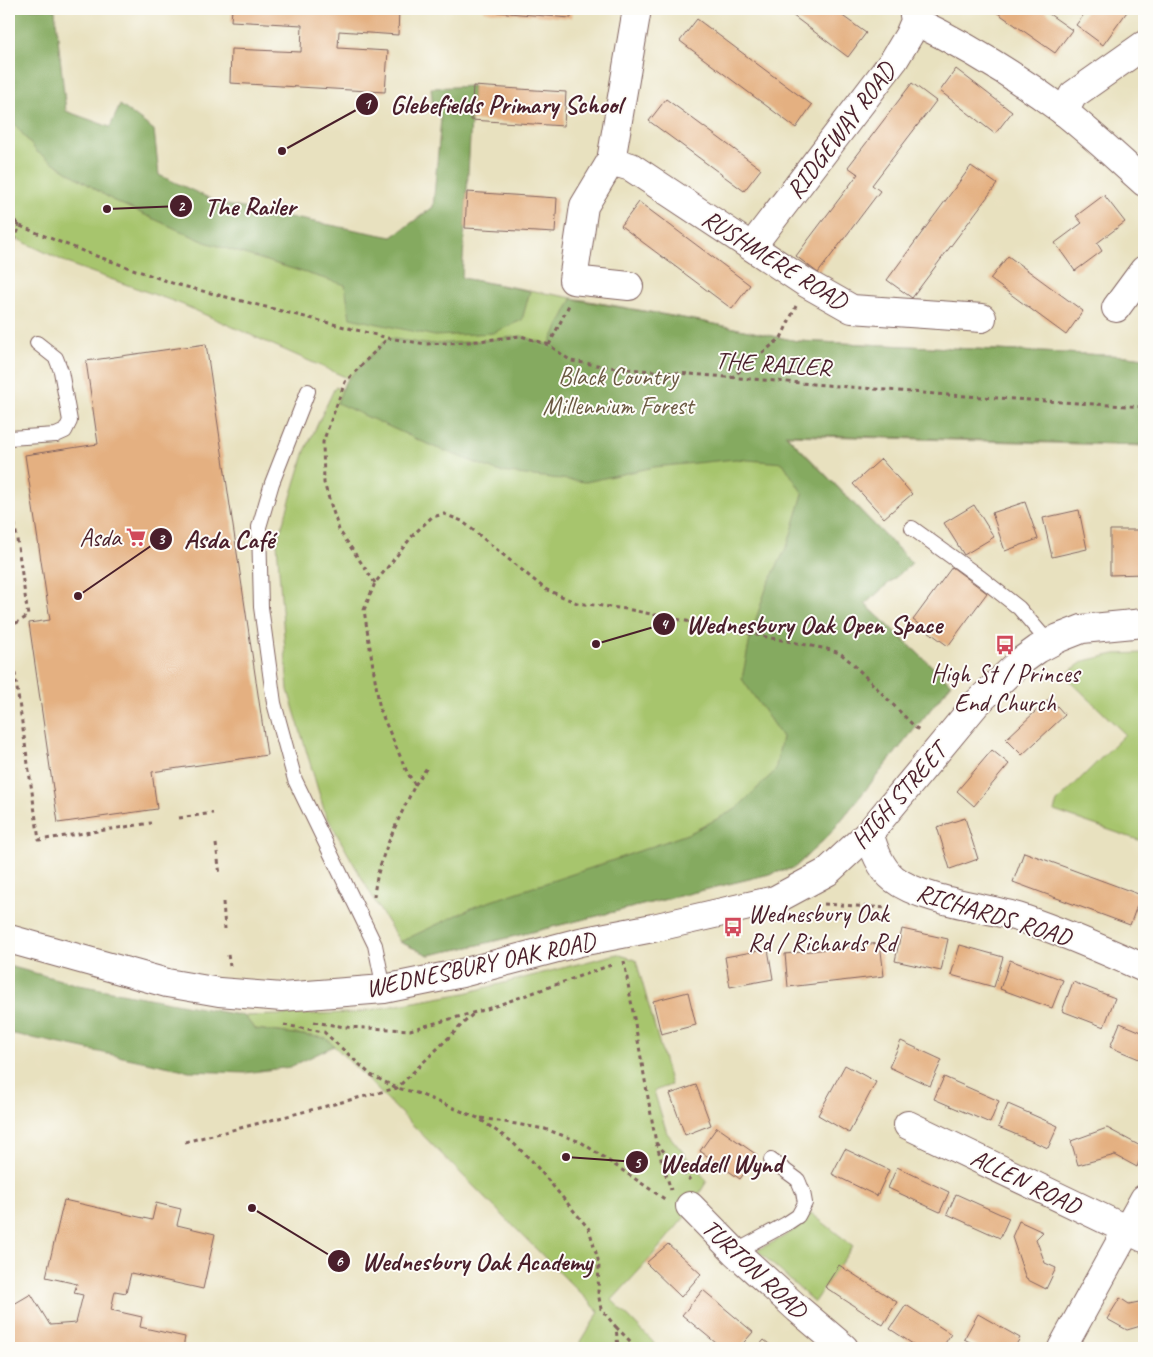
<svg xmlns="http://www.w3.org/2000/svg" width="1153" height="1357" viewBox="0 0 1153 1357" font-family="Caveat,sans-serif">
<rect width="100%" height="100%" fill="#fdfcf7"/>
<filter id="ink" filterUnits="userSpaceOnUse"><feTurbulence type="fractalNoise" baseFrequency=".02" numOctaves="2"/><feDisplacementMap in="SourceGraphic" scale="10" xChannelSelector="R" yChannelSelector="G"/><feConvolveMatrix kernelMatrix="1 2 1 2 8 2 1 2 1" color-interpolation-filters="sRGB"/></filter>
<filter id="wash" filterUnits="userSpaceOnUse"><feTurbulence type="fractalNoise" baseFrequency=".0096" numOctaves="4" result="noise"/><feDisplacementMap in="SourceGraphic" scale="20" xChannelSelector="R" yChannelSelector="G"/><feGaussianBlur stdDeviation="1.12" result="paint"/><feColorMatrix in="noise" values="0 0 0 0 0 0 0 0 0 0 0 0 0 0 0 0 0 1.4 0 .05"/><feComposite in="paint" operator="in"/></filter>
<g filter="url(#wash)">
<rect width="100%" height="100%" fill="#e8e1bf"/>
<g fill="#a7c56d" stroke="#78724c">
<path d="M9,9h42l-20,85 99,89 332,95 238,43 97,20 331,15 16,2v88l-357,-11 125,128 -47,41 86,80 -122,151 -35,33 -320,78 -45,9 -29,-13 -19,-30 -56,-99 -37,-123 -11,-147 28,-92 30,-64 116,37 -270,-120 -107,-38 -65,-31z"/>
<path d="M1115,654l29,-1v189l-90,-31 3,-9 68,-68 -61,-59 20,-14z"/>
<path d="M617,954l19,6 35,125 -17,6 13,42 40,48 -23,37 -38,45 -34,37 47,48h-82l22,-36 -273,-274 -71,-9 -11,-13 109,-3 112,-20z"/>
<path d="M811,1213l42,33 -39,56 -57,-52c21,-10 40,-18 54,-37z"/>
</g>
<g fill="#85aa60" stroke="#686446">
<path d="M9,9h42l4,1 11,101 44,16 10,-22 34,25 5,45 63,29 170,33 41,-30 8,-89 -8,-8 -2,-22 42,-2 -11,192 68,13 -8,29 -29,13 -58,3 -85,-18 -5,-33 -140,-43 -91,-41 -77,-49 -28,-35z"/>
<path d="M572,299l128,22 97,20 331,15 16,2v87l-359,-11 127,129 -47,41 86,80 -122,151 -35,33 -320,78 -45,9 -29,-13 76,-36 115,-38 99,-35 46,-24 39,-38 7,-34 -40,-58 9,-45 16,-48 21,-42 15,-50 -20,-31 -47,-4 -82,8 -68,15 -86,-10 -66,-25 -97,-44 8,-21 43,-44 38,6 43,-2 52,-6 28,9z"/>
<path d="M9,966l70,19 165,31 11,13 71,9 8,8 -44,21 -45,6 -56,-2 -180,-38z"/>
</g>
<g id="blocks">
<g fill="#e4b081">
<path d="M232,9h167l-1,26 -59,-4 -1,17 50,3 -3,41 -155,-9 1,-34 70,3 1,-27 -71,-4z"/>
<path d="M483,9h89l-1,9 -88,-7z"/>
<path d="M784,9h49l33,24 -18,24z"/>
<path d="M992,9h50l30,21 -17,23z"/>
<path d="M1088,9h41l-26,36 -27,-20z"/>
<path d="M697,19l115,86 -16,23 -116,-87z"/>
<path d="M956,69l56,43 -17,22 -55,-43z"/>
<path d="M912,83l24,18 -64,84 8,6 -62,82 -22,-17 62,-82 -10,-7z"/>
<path d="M473,86l93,6 -2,34 -93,-6z"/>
<path d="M666,99l95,70 -17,22 -95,-70z"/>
<path d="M971,166l26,18 -85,114 -25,-18z"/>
<path d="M467,192l90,6 -2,35 -90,-5z"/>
<path d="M1104,195l21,27 -28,21 5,8 -27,20 -20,-28 27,-20 -6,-7z"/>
<path d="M639,202l111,83 -18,24 -111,-83z"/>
<path d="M1008,256l75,55 -17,24 -76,-56z"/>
<path d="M206,344l61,411 -115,17 5,37 -99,14 -29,-200 21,-3 -25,-165 73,-11 -12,-83z"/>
<path d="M881,459l31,35 -28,24 -31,-34z"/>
<path d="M1025,502l13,37 -33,12 -13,-38z"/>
<path d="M974,505l20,32 -30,18 -20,-32z"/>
<path d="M1079,510l8,39 -35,8 -9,-39z"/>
<path d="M1110,530h34v44l-34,1z"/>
<path d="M952,567l35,26 -39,53 -35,-26z"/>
<path d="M1050,698l15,17 -43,40 -16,-16z"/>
<path d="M992,750l17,14 -35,42 -17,-15z"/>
<path d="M965,818l13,41 -28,10 -13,-42z"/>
<path d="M1024,852l117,43 -11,30 -117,-43z"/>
<path d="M902,929l46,10 -7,32 -46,-10z"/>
<path d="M880,943l4,33 -96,11 -3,-33z"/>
<path d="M960,945l43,12 -9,30 -43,-12z"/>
<path d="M768,949l5,30 -43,8 -5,-30z"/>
<path d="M1010,960l53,20 -11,28 -52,-19z"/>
<path d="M1073,982l42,16 -11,29 -42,-16z"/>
<path d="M688,992l8,33 -35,9 -8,-33z"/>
<path d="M1120,1023l24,10v28l-34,-14z"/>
<path d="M901,1041l41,19 -12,26 -41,-19z"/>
<path d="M845,1065l31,17 -27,51 -31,-18z"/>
<path d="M944,1077l55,24 -9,22 -56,-24z"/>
<path d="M696,1085l15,40 -26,10 -15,-41z"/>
<path d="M1008,1104l50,22 -10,22 -50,-21z"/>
<path d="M717,1127l40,28 -17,24 -40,-28z"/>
<path d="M1107,1128l37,20 -7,19 -22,-12 -37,10 -7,-24z"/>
<path d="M845,1149l44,21 -12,26 -45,-22z"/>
<path d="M897,1167l52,25 -9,20 -52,-24z"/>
<path d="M956,1194l53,24 -9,20 -53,-24z"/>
<path d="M64,1200l88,20 4,-17 25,6 -4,16 38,9 -12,55 -72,-16 -5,20 -11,-2 -4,19 31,7 -2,10 45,10 -2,11h-174v-52l5,8 17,-10 19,31 26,-2 7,-28 -9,-2 3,-9 -31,-7z"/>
<path d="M1019,1221l24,11 -7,7 9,24 11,5 -10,21 -20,-10 -14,-42z"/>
<path d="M668,1244l33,30 -20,23 -35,-34z"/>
<path d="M839,1265l58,37 -14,23 -58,-38z"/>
<path d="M703,1290l50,42 -14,16h-17l-40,-33z"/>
<path d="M1120,1298l9,6 15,-3v24l-17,5 -20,-11z"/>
<path d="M906,1305l45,29 -9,14h-23l-29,-19z"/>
<path d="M978,1314l42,24 -6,10h-33l-17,-9z"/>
<path d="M764,1340l10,8h-17z"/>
</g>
</g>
</g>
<g filter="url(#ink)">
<use href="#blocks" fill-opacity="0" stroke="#81635f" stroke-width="1"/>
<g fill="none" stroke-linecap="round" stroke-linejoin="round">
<defs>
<g id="lane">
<path d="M308,391l-36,92 -13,44 2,80 13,96 21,77 80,165 9,44"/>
<path d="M9,438l47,-3 9,-4 5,-10 -9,-50 -5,-13 -19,-15"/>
<path d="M912,528l69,50 38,30 30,35"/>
<path d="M735,1252l51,-28 12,-8 7,-13 -2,-11 -5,-12 -27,-20"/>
</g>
<g id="street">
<path d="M915,21c52,25 102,56 148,90 28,22 54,47 81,71"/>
<path d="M1064,112l9,-17 71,-50"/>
<path d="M611,161l26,-152"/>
<path d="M752,246l142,-186 15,-25 6,-14 -2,-12"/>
<path d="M629,286l-56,-6 11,-74 27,-45 20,6 175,116 46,26 130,9"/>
<path d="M1116,308l28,-38"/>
<path d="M869,833c5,16 11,35 25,46 28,22 92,28 127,39 42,14 83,32 123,50"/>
<path d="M908,1125l236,113"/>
<path d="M690,1206l45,46 63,57 46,39"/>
<path d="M1062,1348l82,-149"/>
</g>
<path id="primary" d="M9,939l158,44 52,9 63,5 102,-8 78,-16 118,-31 73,-14 122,-28 52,-28 42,-39 107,-129 44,-42 18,-13 21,-11 23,-9 62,-6"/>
</defs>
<use href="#lane" stroke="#81635f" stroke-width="16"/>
<use href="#street" stroke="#81635f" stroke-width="30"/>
<use href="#primary" stroke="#81635f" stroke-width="30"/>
<g stroke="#81635f" stroke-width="3" stroke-dasharray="4 4" stroke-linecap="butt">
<path d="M9,215l11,11 65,26 90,32 213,54 38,6 43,-2 52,-6 28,9 22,16 45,7 332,27 196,12"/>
<path d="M9,221l11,5 -11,26"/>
<path d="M549,345l20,-40"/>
<path d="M731,378l50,-40 15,-32"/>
<path d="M9,484l19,132 -15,9 -4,8 30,207 112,-17"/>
<path d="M375,583l-36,-53 -15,-47 -1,-41 22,-60 43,-44"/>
<path d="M415,785l13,-19"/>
<path d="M179,818l34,-5"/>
<path d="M216,844l4,31"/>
<path d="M374,897c3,-38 25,-78 41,-112l-8,-13 -27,-62 -16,-100 11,-27 39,-49 18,-17 12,-3 18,7 83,68 32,14 49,6 201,40 13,4 12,10 64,65 4,2"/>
<path d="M223,902l2,27"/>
<path d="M824,904l66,4"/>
<path d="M228,955l2,11"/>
<path d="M624,961l32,182 15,47"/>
<path d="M314,1022l31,5 65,3 77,-21 127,-45"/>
<path d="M284,1025l40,7 47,43 26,13 17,4 64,26 33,23 21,20 57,68 10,34 -1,29 3,17 15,18 2,21"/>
<path d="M481,1118l64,11 36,13 85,58"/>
<path d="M185,1142l212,-54 78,-76"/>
<path d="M656,1143l34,37"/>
<path d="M616,1327l21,21"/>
</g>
<use href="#lane" stroke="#fff" stroke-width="14"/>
<use href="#street" stroke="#fff" stroke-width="28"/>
<use href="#primary" stroke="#fff" stroke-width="28"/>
</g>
</g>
<defs>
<symbol id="supermarket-bare" viewBox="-9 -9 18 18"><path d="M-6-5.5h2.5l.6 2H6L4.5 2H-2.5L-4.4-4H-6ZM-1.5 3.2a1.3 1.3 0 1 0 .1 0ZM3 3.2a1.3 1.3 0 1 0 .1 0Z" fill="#d1495b" stroke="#fdfcf7" stroke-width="2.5" paint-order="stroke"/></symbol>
<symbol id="bus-bare" viewBox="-9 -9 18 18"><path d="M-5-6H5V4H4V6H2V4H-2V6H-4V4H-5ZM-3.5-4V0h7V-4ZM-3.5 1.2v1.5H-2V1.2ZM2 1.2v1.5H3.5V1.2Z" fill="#d1495b" stroke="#fdfcf7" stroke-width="2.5" paint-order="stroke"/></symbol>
</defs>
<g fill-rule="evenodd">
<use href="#supermarket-bare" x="122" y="523" width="28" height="28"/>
<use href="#bus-bare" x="991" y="631" width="28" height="28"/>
<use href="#bus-bare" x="719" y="913" width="28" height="28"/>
</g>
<g text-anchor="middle" stroke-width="4" stroke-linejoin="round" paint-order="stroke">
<g font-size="25" fill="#4a1f2b" stroke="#fdfcf7">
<text transform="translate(840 130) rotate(-53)" y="9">RIDGEWAY ROAD</text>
<text transform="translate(775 259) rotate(32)" y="9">RUSHMERE ROAD</text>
<text transform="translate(773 363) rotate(4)" y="9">THE RAILER</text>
<text transform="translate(898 795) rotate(-49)" y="9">HIGH STREET</text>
<text transform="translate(994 914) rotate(17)" y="9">RICHARDS ROAD</text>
<text transform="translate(480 964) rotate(-12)" y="9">WEDNESBURY OAK ROAD</text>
<text transform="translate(1026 1181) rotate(26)" y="9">ALLEN ROAD</text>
<text transform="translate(755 1268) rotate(43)" y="9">TURTON ROAD</text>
</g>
<g font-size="25" fill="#6b5942" stroke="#fdfcf7">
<text x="618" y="385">Black Country<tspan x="618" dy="29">Millennium Forest</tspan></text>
</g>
<g font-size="25" fill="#4a1f2b" stroke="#fdfcf7" text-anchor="end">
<text x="121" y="546">Asda</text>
<text x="1005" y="682" text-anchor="middle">High St / Princes<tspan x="1005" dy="29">End Church</tspan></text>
<text x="748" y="922" text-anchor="start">Wednesbury Oak<tspan x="748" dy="29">Rd / Richards Rd</tspan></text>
</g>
</g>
<path fill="none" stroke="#4a1f2b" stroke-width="2" d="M282 151L367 104M107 209L181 206M78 596L161 539M596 644L664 624M566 1157L637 1162M252 1208L339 1261"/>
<g fill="#4a1f2b" stroke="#fdfcf7" stroke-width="2">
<circle cx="282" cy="151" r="5"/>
<circle cx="107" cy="209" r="5"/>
<circle cx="78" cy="596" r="5"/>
<circle cx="596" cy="644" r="5"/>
<circle cx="566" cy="1157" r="5"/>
<circle cx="252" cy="1208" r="5"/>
<circle cx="367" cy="104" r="12"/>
<circle cx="181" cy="206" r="12"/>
<circle cx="161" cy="539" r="12"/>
<circle cx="664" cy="624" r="12"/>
<circle cx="637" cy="1162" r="12"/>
<circle cx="339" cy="1261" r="12"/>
</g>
<g font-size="15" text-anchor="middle" font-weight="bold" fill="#fff">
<text x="367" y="109">1</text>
<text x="181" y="211">2</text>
<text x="161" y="544">3</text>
<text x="664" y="629">4</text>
<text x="637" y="1168">5</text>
<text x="339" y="1266">6</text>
</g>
<g font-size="26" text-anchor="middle" font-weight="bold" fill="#4a1f2b" stroke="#fdfcf7" stroke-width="4" stroke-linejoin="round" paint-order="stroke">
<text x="506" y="113">Glebefields Primary School</text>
<text x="250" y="215">The Railer</text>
<text x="229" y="548">Asda Café</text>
<text x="814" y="633">Wednesbury Oak Open Space</text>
<text x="721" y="1172">Weddell Wynd</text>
<text x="477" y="1270">Wednesbury Oak Academy</text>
</g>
<rect width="1153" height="1357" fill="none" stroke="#fdfcf7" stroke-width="30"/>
</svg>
